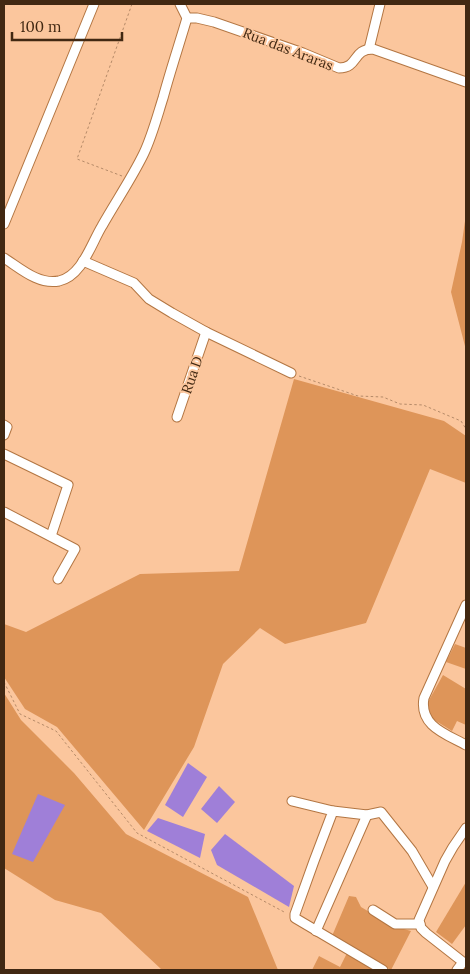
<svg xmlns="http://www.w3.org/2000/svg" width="470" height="974" viewBox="0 0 470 974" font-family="Lora,serif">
<rect width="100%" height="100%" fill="#fbc69d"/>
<g fill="#de9559">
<path d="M466,214v136l-15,-58 11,-50z"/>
<path d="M294,379l150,42 22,15v47l-36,-14 -64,154 -81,21 -25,-16 -37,36 -29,83 -50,83 -87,-103 -32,-18 -21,-32v-53l22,8 114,-58 99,-3z"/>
<path d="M455,644l11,4v21l-20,-7z"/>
<path d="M443,675l23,14v36l-9,-4 -5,10 -24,-15v-14z"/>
<path d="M4,693l17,27 53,53 52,61 122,63 30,73h-114l-3,-1 -60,-56 -46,-13 -51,-32z"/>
<path d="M466,882v43l-14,19 -16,-12z"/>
<path d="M349,896l7,1 5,10 32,19 18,5 -20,39 -59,-34z"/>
<path d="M347,953l30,17h-65l7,-14 21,11z"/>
</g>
<g fill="#9f7fd8">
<path d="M188,763l19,14 -24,40 -18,-12z"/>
<path d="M219,786l16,16 -18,21 -16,-14z"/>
<path d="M38,794l27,11 -32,57 -21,-8z"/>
<path d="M158,818l47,16 -5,24 -53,-27z"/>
<path d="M225,834l69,52 -5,21 -72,-42 -6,-15z"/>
</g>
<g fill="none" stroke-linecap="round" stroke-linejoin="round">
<defs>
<g id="street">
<path d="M187,18h10l17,4 89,31 36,15c20,0 13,-19 34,-19l93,33"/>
<path d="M369,49l11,-45"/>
<path d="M4,224l90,-220"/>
<path d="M4,258c16,10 34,27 55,23 23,-5 32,-37 43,-55 14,-25 30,-48 42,-73 8,-17 13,-36 19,-55 7,-26 16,-53 24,-80l-7,-14"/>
<path d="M83,261l51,22 15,16 23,14 34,19 85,41"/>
<path d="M177,417l29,-85"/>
<path d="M4,425l3,2 -3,8"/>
<path d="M4,454l64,31 -17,51"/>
<path d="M4,512l71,37 -17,30"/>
<path d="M466,605l-42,93c-5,28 22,36 42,47"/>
<path d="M292,801l41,10 -19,50 -19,53v4l88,52"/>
<path d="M333,811l34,4 14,-3 31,39 21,36"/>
<path d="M373,910l22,14h25"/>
<path d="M316,931l51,-116"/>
<path d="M457,970l6,-8 -37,-29 -5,-5 -2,-8 26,-59 8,-14 13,-19"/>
</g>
</defs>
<use href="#street" stroke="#b37643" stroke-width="11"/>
<g stroke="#b58a68" stroke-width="1" stroke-dasharray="2.5 2.5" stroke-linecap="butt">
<path d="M122,176l-45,-17 55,-155"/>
<path d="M299,376l59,20 25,1 17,7 23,1 38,16 5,8"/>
<path d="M4,682l16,32 36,17 81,102 149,80"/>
</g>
<use href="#street" stroke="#fff" stroke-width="9"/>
</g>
<g text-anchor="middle" stroke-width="4" stroke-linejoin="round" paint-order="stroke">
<g font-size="14" fill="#412812" stroke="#fbc69d">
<text transform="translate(288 49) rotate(21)" y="5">Rua das Araras</text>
<text transform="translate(192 375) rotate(-71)" y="5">Rua D</text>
</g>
</g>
<rect width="470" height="974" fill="none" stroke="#412812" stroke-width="10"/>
<path d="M12 32v8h110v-8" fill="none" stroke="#412812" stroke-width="2.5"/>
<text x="20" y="32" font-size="15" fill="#412812" stroke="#fbc69d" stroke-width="4" paint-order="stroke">100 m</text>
</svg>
